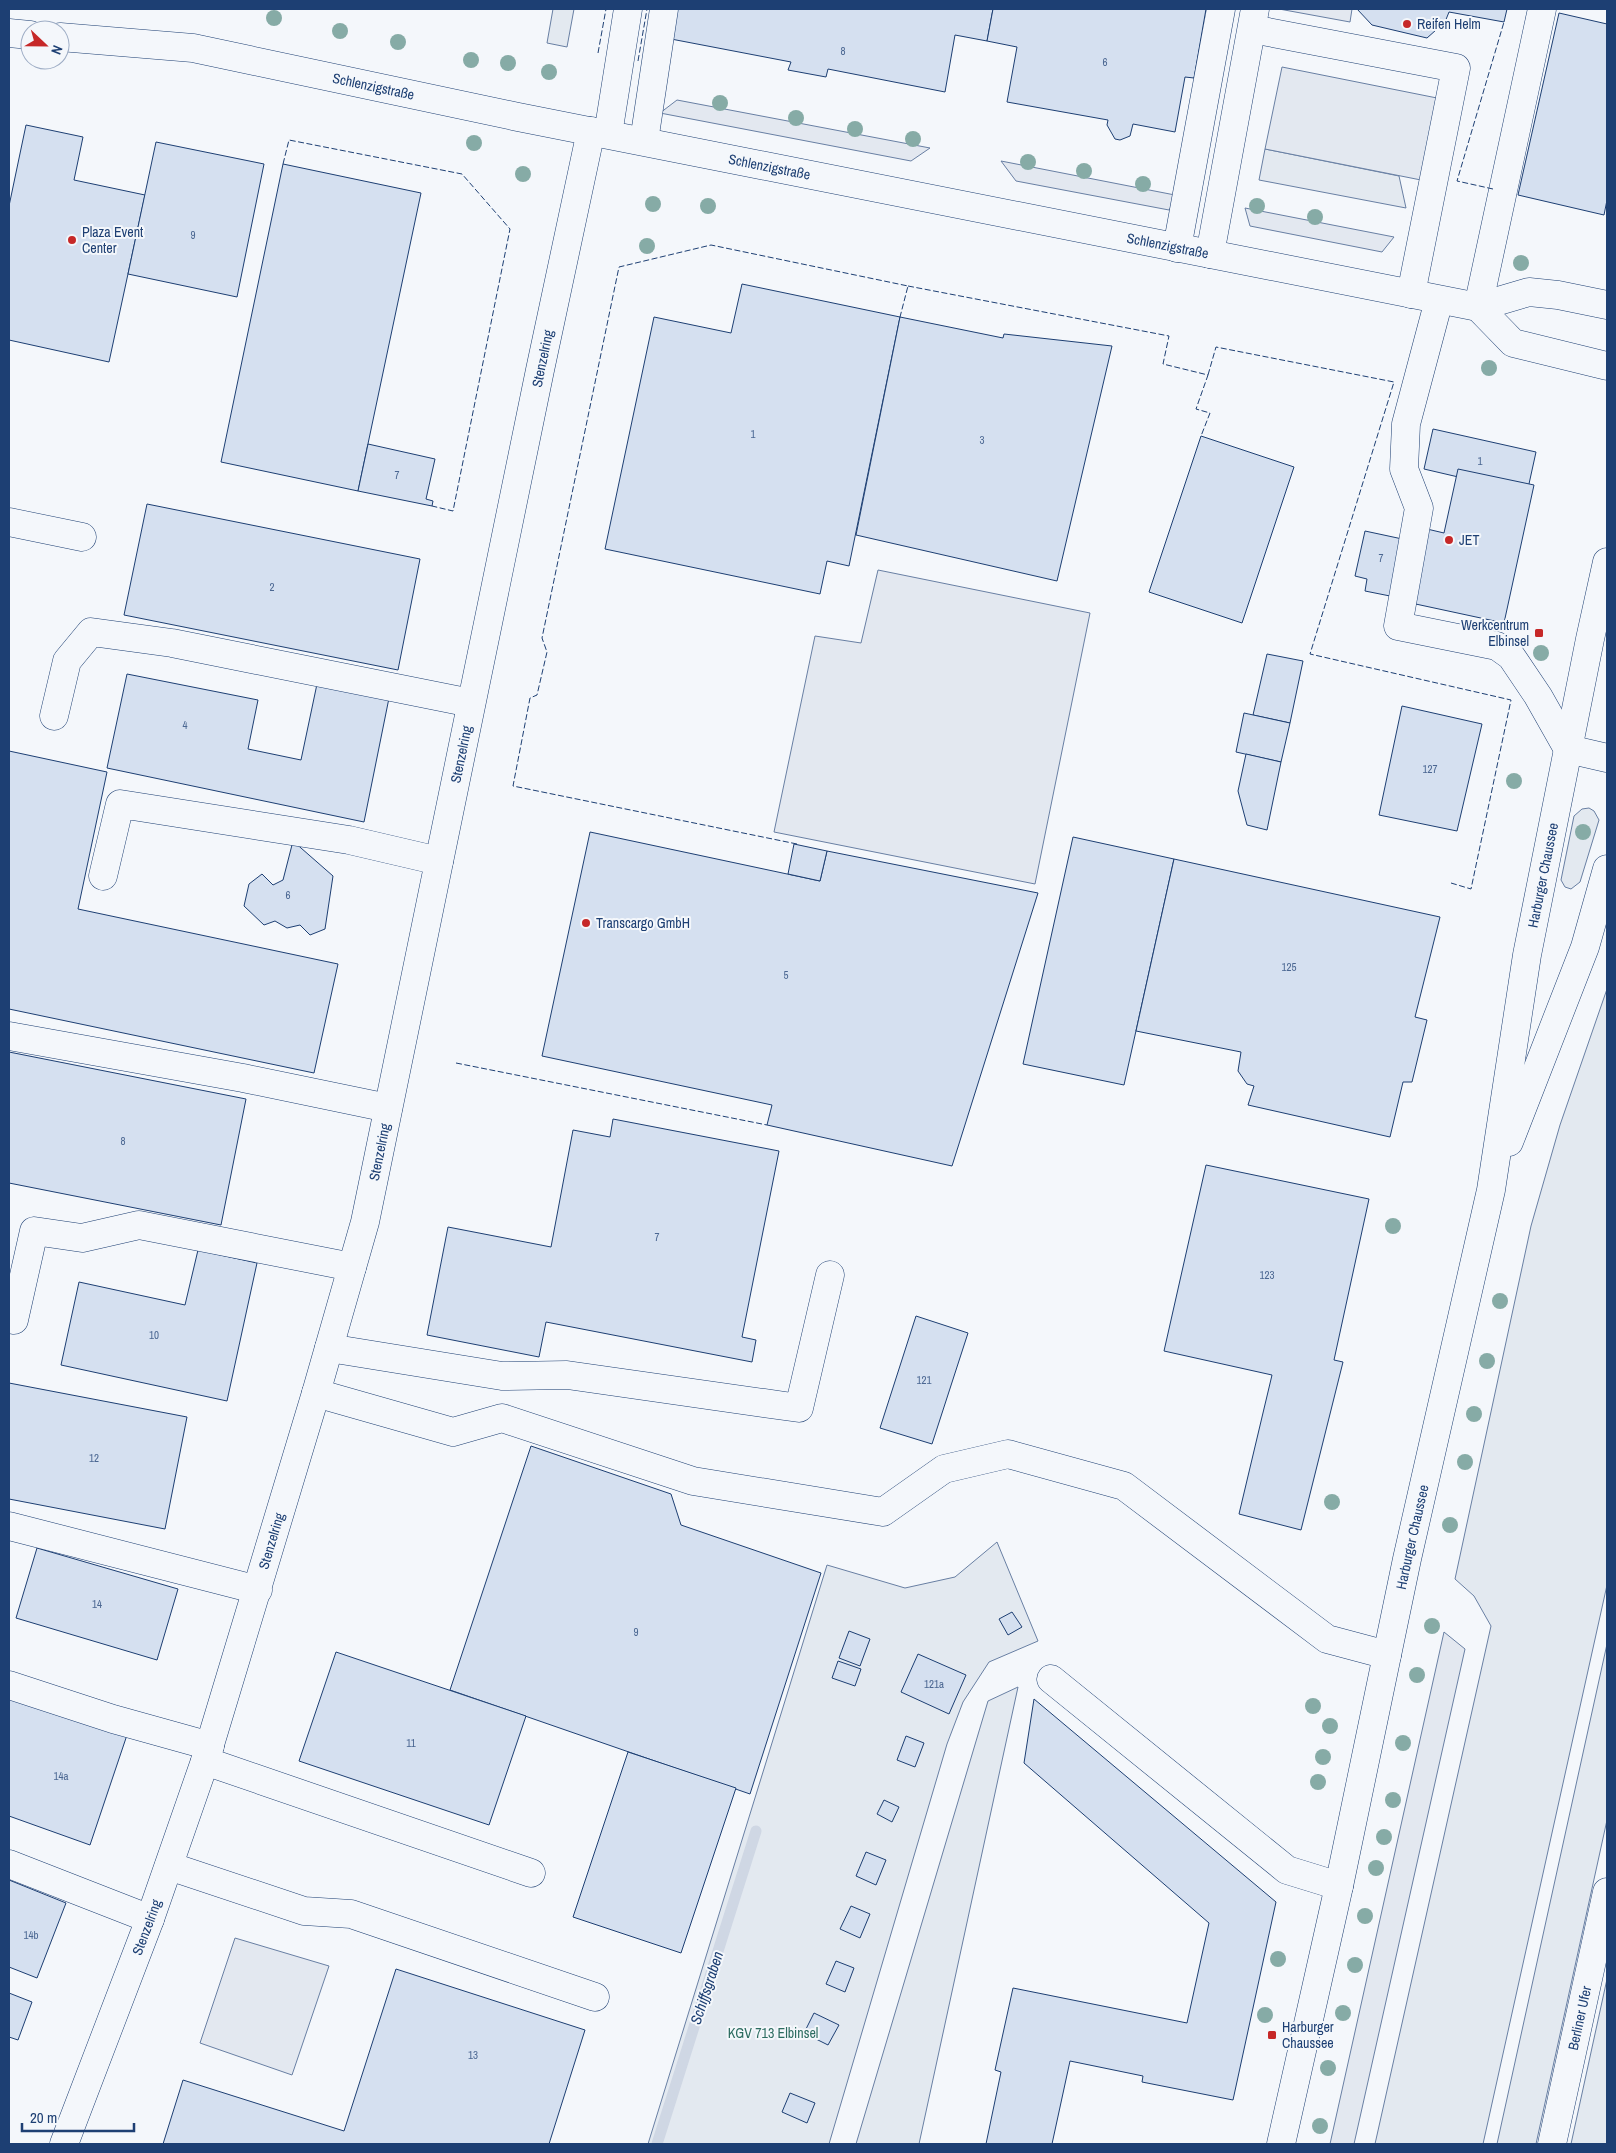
<svg xmlns="http://www.w3.org/2000/svg" width="1616" height="2153" viewBox="0 0 1616 2153" font-family="'Archivo Narrow',sans-serif">
<rect width="100%" height="100%" fill="#f4f7fb"/>
<g fill="#e3e9f0" stroke="#687fa3">
<path d="M553,9h21l-7,38 -20,-4z"/>
<path d="M1265,149l134,27 7,32 -147,-28z"/>
<path d="M1589,808l5,3 5,9 -19,62 -9,7 -6,-2 -4,-7 13,-64 8,-7z"/>
<path d="M1607,989v596l-124,559h-108l116,-518 -17,-30 -19,-17 76,-353 29,-101z"/>
<path d="M997,1542l41,99 -49,21 -26,40 -16,42 -118,400h-181l179,-579 78,23 50,-11z"/>
<path d="M1607,1644v176l-71,324h-39z"/>
<path d="M1018,1687l-99,457h-63l132,-443z"/>
<path d="M1607,1979v165h-36z"/>
</g>
<g fill="#e3e8f0" stroke="#687fa3">
<path d="M1279,9h73l-2,13z"/>
<path d="M1282,67l155,31 -16,82 -156,-31z"/>
<path d="M677,100l253,48 -19,13 -251,-48z"/>
<path d="M1001,161l179,35 -11,14 -153,-29z"/>
<path d="M1245,208l149,29 -12,15 -132,-26z"/>
<path d="M878,570l212,43 -55,271 -261,-52 41,-196 46,7z"/>
<path d="M1444,1632l21,17 -111,495h-24z"/>
<path d="M235,1938l94,28 -37,109 -92,-32z"/>
</g>
<g fill="none" stroke-linecap="round" stroke-linejoin="round">
<path stroke="#cfd7e4" stroke-width="11" d="M657,2144l99,-313"/>
</g>
<g fill="#d5e0f0" stroke="#1d3f73">
<path d="M677,9h316l-6,32 -32,-6 -10,57 -117,-23 -2,8 -38,-7 3,-8 -120,-23z"/>
<path d="M993,9h213l-12,69 -9,-1 -10,55 -42,-8 -3,12 -10,4 -5,-1 -8,-14 1,-5 -101,-18 10,-55 -30,-6z"/>
<path d="M1357,9h150l-3,13 -55,-10 -4,10 -18,16 -55,-13z"/>
<path d="M1559,13l48,11v176l-3,15 -86,-20z"/>
<path d="M26,125l57,12 -9,43 71,15 -36,167 -100,-22v-134z"/>
<path d="M156,142l108,22 -27,133 -109,-23z"/>
<path d="M283,164l138,29 -63,298 -137,-29z"/>
<path d="M742,284l158,33 -51,249 -22,-5 -7,33 -215,-45 49,-232 77,16z"/>
<path d="M900,317l103,21 1,-4 108,12 -55,235 -201,-46z"/>
<path d="M1433,429l103,23 -9,41 -103,-24z"/>
<path d="M1201,436l93,31 -52,156 -93,-31z"/>
<path d="M368,444l67,15 -9,40 7,2 -1,5 -74,-15z"/>
<path d="M1458,469l76,16 -30,138 -93,-20 16,-74 17,4z"/>
<path d="M147,504l273,55 -22,111 -274,-55z"/>
<path d="M1365,531l42,9 -12,57 -30,-6 2,-12 -12,-3z"/>
<path d="M1267,654l36,7 -13,62 -37,-8z"/>
<path d="M127,674l131,26 -10,49 53,11 16,-76 72,14 -25,124 -257,-54z"/>
<path d="M1402,706l80,18 -25,107 -78,-16z"/>
<path d="M1244,713l46,10 -9,39 -45,-10z"/>
<path d="M9,751l98,21 -29,137 260,55 -24,109 -305,-64z"/>
<path d="M1246,754l35,8 -14,68 -20,-5 -9,-34z"/>
<path d="M590,832l230,49 7,-30 211,42 -86,273 -185,-41 5,-20 -230,-49z"/>
<path d="M1073,837l101,22 -50,226 -101,-21z"/>
<path d="M293,841l40,35 -8,53 -15,6 -10,-10 -13,3 -12,-7 -11,4 -20,-19 5,-22 13,-10 11,11 10,-5z"/>
<path d="M794,844l33,7 -7,30 -32,-7z"/>
<path d="M1174,859l266,58 -25,100 12,3 -15,62h-9l-13,55 -142,-32 6,-19 -7,-2 -9,-13 3,-19 -105,-21z"/>
<path d="M9,1052l237,47 -25,126 -212,-42z"/>
<path d="M613,1119l166,32 -37,186 14,3 -4,22 -206,-40 -7,35 -112,-22 21,-108 103,20 22,-117 37,7z"/>
<path d="M1206,1165l163,34 -35,161 9,2 -42,168 -62,-16 33,-139 -108,-24z"/>
<path d="M198,1250l59,13 -30,138 -166,-36 18,-83 106,23z"/>
<path d="M916,1316l52,17 -36,111 -52,-16z"/>
<path d="M9,1383l178,34 -22,112 -156,-30z"/>
<path d="M531,1446l140,48 10,31 140,48 -71,221 -300,-104z"/>
<path d="M37,1548l141,41 -21,71 -141,-42z"/>
<path d="M1012,1612l10,15 -14,8 -9,-16z"/>
<path d="M849,1631l21,8 -10,27 -21,-8z"/>
<path d="M336,1652l190,64 -37,109 -190,-64z"/>
<path d="M918,1654l48,21 -17,39 -48,-22z"/>
<path d="M838,1661l23,8 -6,17 -23,-8z"/>
<path d="M9,1695l118,40 -37,110 -81,-29z"/>
<path d="M1034,1699l242,203 -43,198 -91,-18 1,-6 -73,-15 -18,83h-66l15,-72 -6,-2 18,-82 174,35 22,-100 -185,-160z"/>
<path d="M906,1736l18,7 -9,24 -18,-7z"/>
<path d="M628,1752l108,36 -55,165 -108,-36z"/>
<path d="M884,1800l15,7 -7,15 -15,-8z"/>
<path d="M866,1852l20,8 -10,25 -20,-9z"/>
<path d="M9,1880l57,23 -29,75 -28,-11z"/>
<path d="M851,1906l19,8 -10,24 -20,-9z"/>
<path d="M836,1961l18,7 -9,24 -19,-8z"/>
<path d="M396,1969l189,61 -36,114h-386l20,-64 161,51z"/>
<path d="M9,1993l23,9 -14,38 -9,-3z"/>
<path d="M814,2013l25,12 -11,20 -24,-12z"/>
<path d="M790,2093l25,10 -8,20 -25,-11z"/>
</g>
<g fill="none" stroke-linecap="round" stroke-linejoin="round">
<defs>
<g id="minor">
<path d="M1252,29l204,39 -45,226"/>
<path d="M9,33l21,2"/>
<path id="s1" d="M60,37l133,11 325,69 960,190 51,-15 29,3 49,10"/>
<path d="M608,134l20,-125"/>
<path d="M644,141l20,-132"/>
<path d="M1177,248l44,-239"/>
<path d="M1210,254l45,-245"/>
<path d="M1439,300l-33,124 -2,45 15,39 -21,118 99,20 14,10 27,40 30,53 39,9"/>
<path d="M1478,307l64,-298"/>
<path d="M1478,307l35,36 94,23"/>
<path d="M9,522l73,15"/>
<path d="M54,716l13,-55 24,-29 81,11 299,60"/>
<path d="M103,876l17,-72 229,36 90,21"/>
<path d="M9,1036l234,42 145,30"/>
<path d="M9,1319l5,1 20,-89 48,7 57,-13 213,42"/>
<path d="M329,1348l173,28 65,-1 232,33 31,-133"/>
<path d="M316,1393l137,39 49,-14 191,63 190,31 61,-43 64,-15 116,32 203,153 60,16"/>
<path d="M9,1526l249,64"/>
<path d="M1051,1679l236,191 52,16"/>
<path d="M9,1685l104,34 97,27"/>
<path d="M205,1761l326,112"/>
<path d="M9,1864l141,55"/>
<path d="M169,1866l135,45 47,3 244,83"/>
<path id="s2" d="M64,2144l86,-225 55,-158 111,-368 49,-171 175,-852 51,-239"/>
<path id="s3" d="M1552,2144l55,-252"/>
</g>
<g id="major">
<path d="M1509,1142l76,-195 22,-78"/>
<path id="s4" d="M1281,2144l58,-258 68,-327 84,-369 36,-235 63,-316 17,-77"/>
</g>
</defs>
<use href="#minor" stroke="#1d3f73" stroke-width="29"/>
<use href="#major" stroke="#1d3f73" stroke-width="29"/>
<use href="#minor" stroke="#f4f7fb" stroke-width="28"/>
<use href="#major" stroke="#f4f7fb" stroke-width="28"/>
<g stroke="#1d3f73" stroke-width="1" stroke-dasharray="6 2.5" stroke-linecap="butt">
<path d="M598,53l8,-44"/>
<path d="M638,61l9,-52"/>
<path d="M283,164l6,-24 173,34 48,55 -57,282 -21,-5"/>
<path d="M1493,189l-36,-8 47,-159"/>
<path d="M908,286l261,50 -6,28 45,11 -12,34 14,4 -9,23"/>
<path d="M1208,375l8,-28 178,35 -84,272 201,46 -40,189 -20,-6"/>
<path d="M797,844l-284,-58 17,-88 7,-3 10,-43 -5,-14 77,-371 92,-22 197,41 -8,31"/>
<path d="M456,1063l311,62"/>
</g>
</g>
<g fill="#86aba6">
<circle cx="274" cy="18" r="8"/>
<circle cx="340" cy="31" r="8"/>
<circle cx="398" cy="42" r="8"/>
<circle cx="471" cy="60" r="8"/>
<circle cx="508" cy="63" r="8"/>
<circle cx="549" cy="72" r="8"/>
<circle cx="720" cy="103" r="8"/>
<circle cx="796" cy="118" r="8"/>
<circle cx="855" cy="129" r="8"/>
<circle cx="913" cy="139" r="8"/>
<circle cx="474" cy="143" r="8"/>
<circle cx="1028" cy="162" r="8"/>
<circle cx="1084" cy="171" r="8"/>
<circle cx="523" cy="174" r="8"/>
<circle cx="1143" cy="184" r="8"/>
<circle cx="653" cy="204" r="8"/>
<circle cx="708" cy="206" r="8"/>
<circle cx="1257" cy="206" r="8"/>
<circle cx="1315" cy="217" r="8"/>
<circle cx="647" cy="246" r="8"/>
<circle cx="1521" cy="263" r="8"/>
<circle cx="1489" cy="368" r="8"/>
<circle cx="1541" cy="653" r="8"/>
<circle cx="1514" cy="781" r="8"/>
<circle cx="1583" cy="832" r="8"/>
<circle cx="1393" cy="1226" r="8"/>
<circle cx="1500" cy="1301" r="8"/>
<circle cx="1487" cy="1361" r="8"/>
<circle cx="1474" cy="1414" r="8"/>
<circle cx="1465" cy="1462" r="8"/>
<circle cx="1332" cy="1502" r="8"/>
<circle cx="1450" cy="1525" r="8"/>
<circle cx="1432" cy="1626" r="8"/>
<circle cx="1417" cy="1675" r="8"/>
<circle cx="1313" cy="1706" r="8"/>
<circle cx="1330" cy="1726" r="8"/>
<circle cx="1403" cy="1743" r="8"/>
<circle cx="1323" cy="1757" r="8"/>
<circle cx="1318" cy="1782" r="8"/>
<circle cx="1393" cy="1800" r="8"/>
<circle cx="1384" cy="1837" r="8"/>
<circle cx="1376" cy="1868" r="8"/>
<circle cx="1365" cy="1916" r="8"/>
<circle cx="1278" cy="1959" r="8"/>
<circle cx="1355" cy="1965" r="8"/>
<circle cx="1343" cy="2013" r="8"/>
<circle cx="1265" cy="2015" r="8"/>
<circle cx="1328" cy="2068" r="8"/>
<circle cx="1320" cy="2126" r="8"/>
</g>
<g fill="#c62828" stroke="#f4f7fb" stroke-width="2">
<circle cx="1407" cy="24" r="5"/>
<circle cx="72" cy="240" r="5"/>
<circle cx="1449" cy="540" r="5"/>
<rect x="1534" y="628" width="10" height="10" rx="2.5"/>
<circle cx="586" cy="923" r="5"/>
<rect x="1267" y="2030" width="10" height="10" rx="2.5"/>
</g>
<g text-anchor="middle" stroke-width="4" stroke-linejoin="round" paint-order="stroke">
<g font-size="11" fill="#4b6792">
<text x="843" y="55">8</text>
<text x="1105" y="66">6</text>
<text x="193" y="239">9</text>
<text x="753" y="438">1</text>
<text x="982" y="444">3</text>
<text x="1480" y="465">1</text>
<text x="397" y="479">7</text>
<text x="1381" y="562">7</text>
<text x="272" y="591">2</text>
<text x="185" y="729">4</text>
<text x="1430" y="773">127</text>
<text x="288" y="899">6</text>
<text x="1289" y="971">125</text>
<text x="786" y="979">5</text>
<text x="123" y="1145">8</text>
<text x="657" y="1241">7</text>
<text x="1267" y="1279">123</text>
<text x="154" y="1339">10</text>
<text x="924" y="1384">121</text>
<text x="94" y="1462">12</text>
<text x="97" y="1608">14</text>
<text x="636" y="1636">9</text>
<text x="934" y="1688">121a</text>
<text x="411" y="1747">11</text>
<text x="61" y="1780">14a</text>
<text x="31" y="1939">14b</text>
<text x="473" y="2059">13</text>
</g>
<g font-size="14" fill="#1d3f73" stroke="#f4f7fb" text-anchor="start">
<text x="1417" y="29">Reifen Helm</text>
<text x="82" y="237">Plaza Event<tspan x="82" dy="16">Center</tspan></text>
<text x="1459" y="545">JET</text>
<text x="1529" y="630" text-anchor="end">Werkcentrum<tspan x="1529" dy="16">Elbinsel</tspan></text>
<text x="596" y="928">Transcargo GmbH</text>
<text x="1282" y="2032">Harburger<tspan x="1282" dy="16">Chaussee</tspan></text>
</g>
<g font-size="14" fill="#1d3f73" stroke="#f4f7fb">
<text dy="5" stroke="none"><textPath href="#s1" startOffset="318">Schlenzigstraße</textPath></text>
<text dy="5" stroke="none"><textPath href="#s1" startOffset="722">Schlenzigstraße</textPath></text>
<text dy="5" stroke="none"><textPath href="#s1" startOffset="1128">Schlenzigstraße</textPath></text>
<text dy="5" stroke="none"><textPath href="#s2" startOffset="1852">Stenzelring</textPath></text>
<text dy="5" stroke="none"><textPath href="#s2" startOffset="1448">Stenzelring</textPath></text>
<text dy="5" stroke="none"><textPath href="#s4" startOffset="1296">Harburger Chaussee</textPath></text>
<text dy="5" stroke="none"><textPath href="#s2" startOffset="1042">Stenzelring</textPath></text>
<text dy="5" stroke="none"><textPath href="#s4" startOffset="621">Harburger Chaussee</textPath></text>
<text dy="5" stroke="none"><textPath href="#s2" startOffset="638">Stenzelring</textPath></text>
<text dy="5" stroke="none"><textPath href="#s2" startOffset="232">Stenzelring</textPath></text>
<text dy="5" stroke="none"><textPath href="#s3" startOffset="129">Berliner Ufer</textPath></text>
</g>
<g font-size="14" fill="#2c6c60" stroke="#f4f7fb">
<text x="773" y="2038">KGV 713 Elbinsel</text>
</g>
<g font-size="15" font-style="italic" fill="#1d3f73" stroke="#f4f7fb">
<text transform="translate(707 1988) rotate(-72)" y="5">Schiffsgraben</text>
</g>
</g>
<rect width="1616" height="2153" fill="none" stroke="#1d3f73" stroke-width="20"/>
<g transform="translate(45 45) rotate(112)"><circle r="24" fill="#f4f7fb" stroke="#9eadc5"/>
<path d="M0-4L9 19L0 12L-9 19Z" fill="#c62828"/>
<text y="-8" font-size="14" font-weight="bold" text-anchor="middle" fill="#1d3f73">N</text>
</g>
<path d="M22 2123v8h112v-8" fill="none" stroke="#1d3f73" stroke-width="2.5"/>
<text x="30" y="2123" font-size="15" fill="#1d3f73" stroke="#f4f7fb" stroke-width="4" paint-order="stroke">20 m</text>
</svg>
